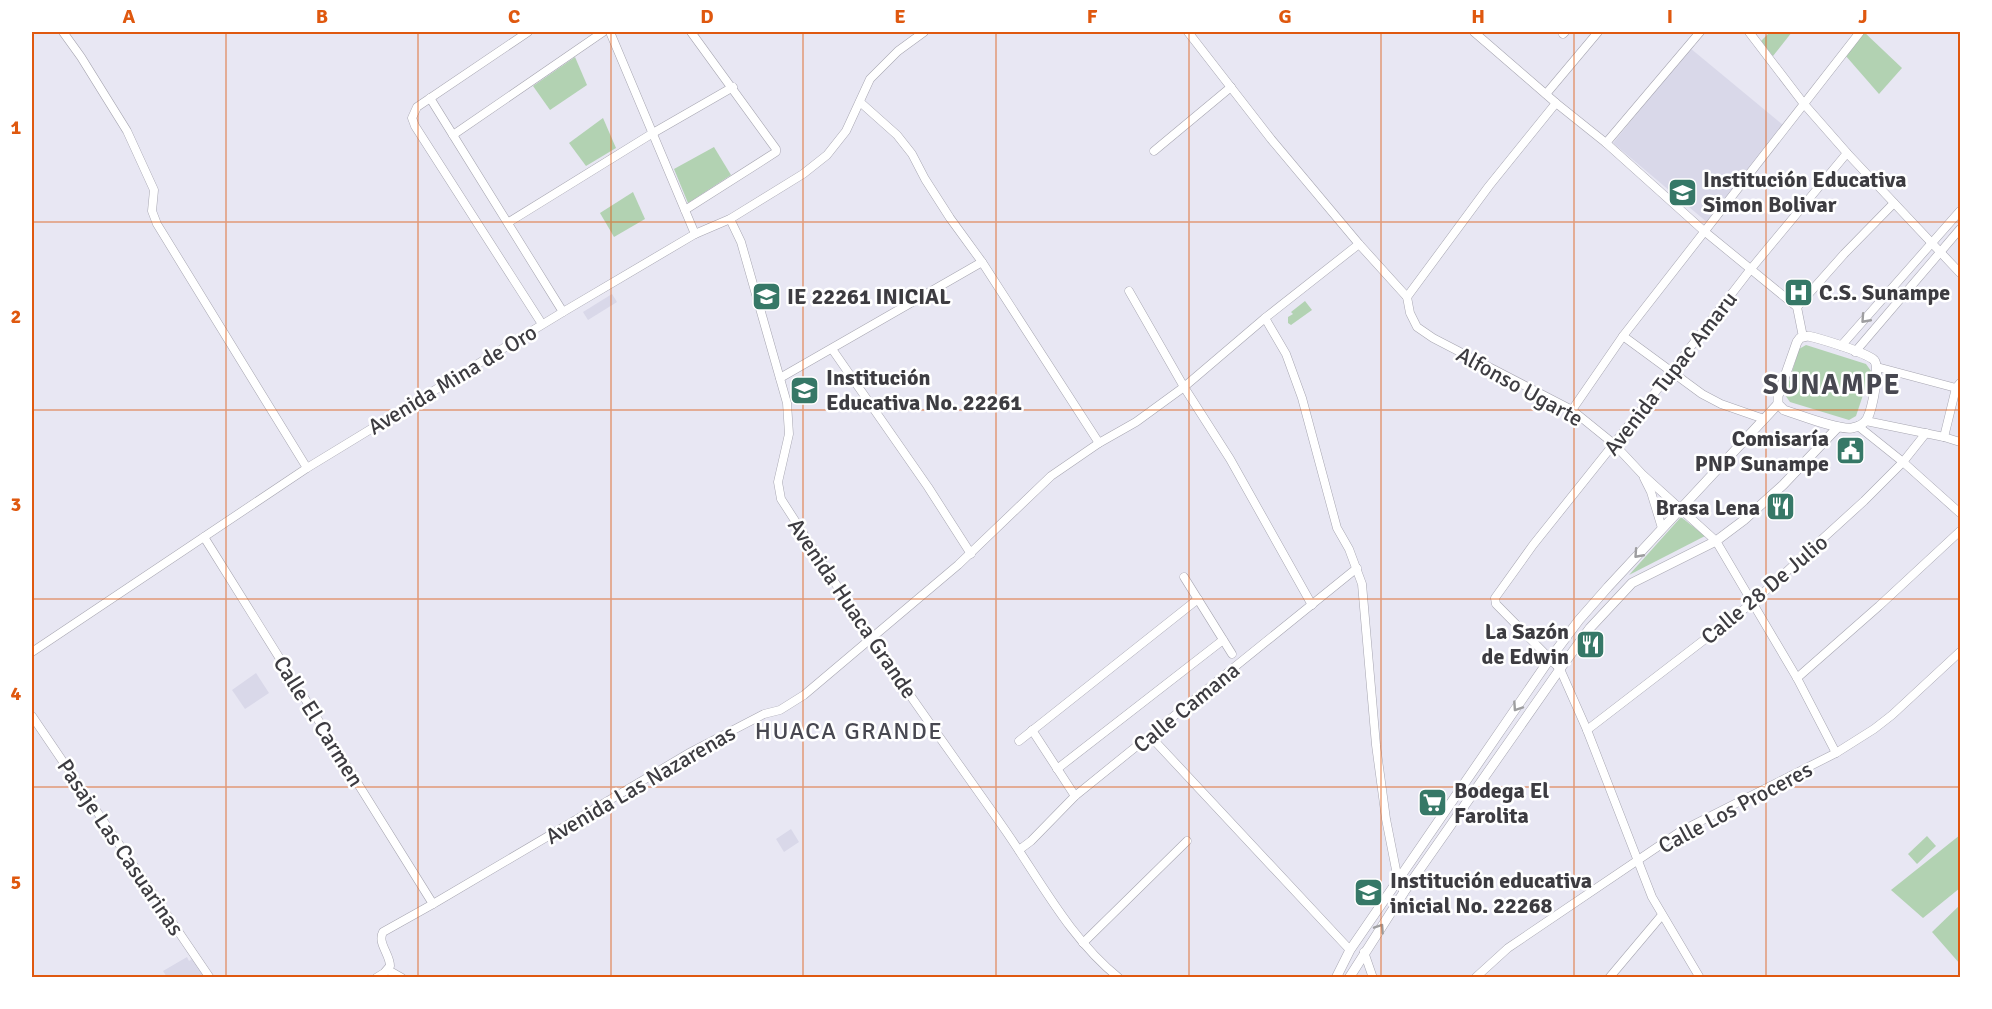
<svg xmlns="http://www.w3.org/2000/svg" width="1992" height="1009" viewBox="0 0 1992 1009" font-family="Signika,sans-serif">
<rect width="100%" height="100%" fill="#e8e7f3"/>
<g fill="#d9d8e9">
<path d="M1690,48l93,77 -75,98 -95,-80z"/>
<path d="M612,294l5,8 -29,18 -5,-8z"/>
<path d="M256,673l13,20 -24,16 -13,-19z"/>
<path d="M791,829l8,13 -15,10 -8,-13z"/>
<path d="M187,957l2,4 6,-4 13,20h-41l-4,-6z"/>
</g>
<g fill="#b2d2b2">
<path d="M1770,32h22l-19,24 -12,-15z"/>
<path d="M1864,32l38,36 -23,26 -34,-39z"/>
<path d="M575,57l12,28 -37,25 -17,-24z"/>
<path d="M603,118l13,30 -30,18 -17,-23z"/>
<path d="M714,147l17,28 -43,28 -14,-34z"/>
<path d="M633,192l12,27 -31,18 -14,-24z"/>
<path d="M1305,301l7,9 -21,15 -3,-2v-6l5,-3 -2,-2z"/>
<path d="M1806,345l60,19 5,7 -15,45 -7,4 -59,-18 -5,-7 14,-46z"/>
<path d="M1681,517l24,19 -76,39z"/>
<path d="M1960,835v53l-37,30 -32,-28z"/>
<path d="M1927,836l9,10 -19,18 -9,-10z"/>
<path d="M1960,905v59l-28,-32z"/>
</g>
<g fill="none" stroke-linecap="round" stroke-linejoin="round">
<defs>
<g id="minor">
<path d="M63,32l18,25 46,74 27,59 -2,21 5,13 150,244"/>
<path d="M528,32l-111,75 -5,11 3,8 127,198"/>
<path d="M610,32l85,202"/>
<path d="M1188,32l83,107 88,105 48,53 3,16 7,14 16,11 139,72 42,34 28,30 74,67 81,137 39,75"/>
<path d="M1474,32l82,71 50,40 98,88 93,76 6,30"/>
<path d="M1749,32l55,72 43,49 113,120"/>
<path d="M1563,34l2,-2"/>
<path d="M1546,94l52,-62"/>
<path d="M430,98l133,214"/>
<path d="M860,102l37,33 15,19 13,25 25,39 32,44 117,181"/>
<path d="M453,135l150,-103"/>
<path d="M1606,143l94,-111"/>
<path d="M1154,151l77,-64"/>
<path d="M685,210l91,-58v-3l-85,-117"/>
<path d="M730,219l11,23 46,161 2,31 -11,48 3,17c30,46 59,92 89,138 43,64 89,127 133,190 36,51 66,111 116,151"/>
<path d="M509,222l144,-89 80,-46"/>
<path d="M1129,291l55,96 46,72 82,146"/>
<path d="M1407,297l82,-111 67,-83"/>
<path d="M1797,307l47,-53 50,-51"/>
<path d="M1265,318l21,36 16,44 35,130 12,21 13,35 14,161 10,74 12,61 6,12"/>
<path d="M1623,336l79,58 19,10 43,15"/>
<path d="M1841,346l119,-135"/>
<path d="M832,349l96,138 43,67"/>
<path d="M1855,352l105,-123"/>
<path d="M1877,367l79,21"/>
<path d="M780,378l202,-116"/>
<path d="M1572,410l51,-74 237,-304"/>
<path d="M1866,421l78,16 16,5"/>
<path d="M1858,426l45,36 57,51"/>
<path d="M1944,437l12,-49 4,-5"/>
<path d="M1644,478l7,14 11,36"/>
<path d="M204,537l229,367"/>
<path d="M1184,577l48,77"/>
<path d="M32,652l275,-184 256,-156 132,-78 35,-15 73,-45 24,-19 19,-24 24,-52 28,-28 26,-19"/>
<path d="M1797,678l82,-72 81,-75"/>
<path d="M32,716l178,262"/>
<path d="M1032,730l43,66"/>
<path d="M1587,730l165,-127 112,-102 39,-39 23,-29"/>
<path d="M1150,736l200,214"/>
<path d="M1019,741l179,-142"/>
<path d="M1057,769l166,-129"/>
<path d="M1019,850l12,-9 44,-45 282,-228"/>
<path d="M1083,943l104,-102"/>
<path d="M1364,952l9,26"/>
<path d="M388,970l14,8"/>
<path d="M376,978l8,-5 6,-7c0,-12 -13,-23 -7,-34l50,-28 258,-152 73,-38 16,-4 24,-15 154,-130 93,-89 48,-33 37,-21 48,-35 81,-69 94,-74"/>
<path d="M1475,978l33,-30 173,-117 155,-78 38,-24 18,-14 68,-63"/>
<path d="M1609,978l53,-63"/>
<path d="M1700,978l-48,-81 -65,-167 -27,-61 -64,-65 -1,-6 38,-53 139,-174 78,-101 97,-117"/>
</g>
<g id="major">
<path d="M1808,336c13,3 57,16 66,24 7,7 -2,50 -7,59 -3,5 -10,8 -15,9 -15,2 -52,-13 -68,-18l-6,-6v-8l19,-54 3,-4z"/>
<path d="M1336,978l14,-28 199,-290 30,-40 29,-33 170,-183"/>
<path d="M1349,978l55,-86 156,-223 30,-41 42,-45 84,-42 28,-21 39,-35 55,-58"/>
</g>
</defs>
<use href="#minor" stroke="#a7a6b1" stroke-width="9"/>
<use href="#major" stroke="#a7a6b1" stroke-width="10"/>
<use href="#minor" stroke="#fff" stroke-width="8"/>
<use href="#major" stroke="#fff" stroke-width="9"/>
</g>
<defs><path id="oneway-chevron" d="M-2-3.5L2.5 0L-2 3.5" fill="none" stroke-width="1.6" stroke-linecap="round" stroke-linejoin="round" transform="scale(1.5)"/></defs>
<g stroke="#9e9ea0">
<use href="#oneway-chevron" transform="translate(1865 319) rotate(132)"/>
<use href="#oneway-chevron" transform="translate(1638 554) rotate(132)"/>
<use href="#oneway-chevron" transform="translate(1517 707) rotate(124)"/>
<use href="#oneway-chevron" transform="translate(1380 928) rotate(-56)"/>
</g>
<path fill="none" stroke="#df580f" stroke-width="1.5" stroke-opacity="0.55" d="M226,32v946M418,32v946M611,32v946M803,32v946M996,32v946M1189,32v946M1381,32v946M1574,32v946M1766,32v946M32,222h1928M32,410h1928M32,599h1928M32,787h1928"/>
<defs>
<symbol id="school-square" viewBox="-11 -11 22 22"><rect x="-9" y="-9" width="18" height="18" rx="4" fill="#367867" stroke="#fff"/><path d="M0-5L7-2L0 1L-7-2ZM-4 1L0 2.5L4 1V4Q0 6-4 4Z" fill="#fff"/></symbol>
<symbol id="hospital-square" viewBox="-11 -11 22 22"><rect x="-9" y="-9" width="18" height="18" rx="4" fill="#367867" stroke="#fff"/><path d="M-5-5h3v3.5h4V-5h3V5h-3V1.5h-4V5h-3Z" fill="#fff"/></symbol>
<symbol id="civic-square" viewBox="-11 -11 22 22"><rect x="-9" y="-9" width="18" height="18" rx="4" fill="#367867" stroke="#fff"/><path d="M-.6-6.5H3V-4.5H.6V-3L4-1V1h2V6H-6V1h2V-1L-.6-3ZM-1.2 2.5V6h2.4V2.5Z" fill="#fff"/></symbol>
<symbol id="restaurant-square" viewBox="-11 -11 22 22"><rect x="-9" y="-9" width="18" height="18" rx="4" fill="#367867" stroke="#fff"/><path d="M-5-6h1v4h1v-4h1v4h1v-4h1v5L-1.5 .5V6h-2V.5L-5-1ZM5-6V6H3V1.5H1.5Q1.5-4 5-6Z" fill="#fff"/></symbol>
<symbol id="supermarket-square" viewBox="-11 -11 22 22"><rect x="-9" y="-9" width="18" height="18" rx="4" fill="#367867" stroke="#fff"/><path d="M-6-5.5h2.5l.6 2H6L4.5 2H-2.5L-4.4-4H-6ZM-1.5 3.2a1.3 1.3 0 1 0 .1 0ZM3 3.2a1.3 1.3 0 1 0 .1 0Z" fill="#fff"/></symbol>
</defs>
<g fill-rule="evenodd">
<use href="#school-square" x="1666" y="176" width="33" height="33"/>
<use href="#hospital-square" x="1782" y="276" width="33" height="33"/>
<use href="#school-square" x="750" y="280" width="33" height="33"/>
<use href="#school-square" x="788" y="374" width="33" height="33"/>
<use href="#civic-square" x="1834" y="434" width="33" height="33"/>
<use href="#restaurant-square" x="1764" y="490" width="33" height="33"/>
<use href="#restaurant-square" x="1574" y="628" width="33" height="33"/>
<use href="#supermarket-square" x="1416" y="786" width="33" height="33"/>
<use href="#school-square" x="1352" y="876" width="33" height="33"/>
</g>
<g text-anchor="middle" stroke-width="5" stroke-linejoin="round" paint-order="stroke">
<g font-size="22" font-weight="bold" fill="#3d3c41" stroke="#fff" text-anchor="start">
<text x="1703" y="187">Institución Educativa<tspan x="1703" dy="25">Simon Bolivar</tspan></text>
<text x="1819" y="300">C.S. Sunampe</text>
<text x="787" y="304">IE 22261 INICIAL</text>
<text x="826" y="385">Institución<tspan x="826" dy="25">Educativa No. 22261</tspan></text>
<text x="1829" y="446" text-anchor="end">Comisaría<tspan x="1829" dy="25">PNP Sunampe</tspan></text>
<text x="1760" y="515" text-anchor="end">Brasa Lena</text>
<text x="1569" y="639" text-anchor="end">La Sazón<tspan x="1569" dy="25">de Edwin</tspan></text>
<text x="1454" y="798">Bodega El<tspan x="1454" dy="25">Farolita</tspan></text>
<text x="1390" y="888">Institución educativa<tspan x="1390" dy="25">inicial No. 22268</tspan></text>
</g>
<g font-size="22" fill="#3d3c41" stroke="#fff">
<text transform="translate(1670 373) rotate(-52)" y="8">Avenida Tupac Amaru</text>
<text transform="translate(452 379) rotate(-31)" y="8">Avenida Mina de Oro</text>
<text transform="translate(1520 386) rotate(29)" y="8">Alfonso Ugarte</text>
<text transform="translate(1764 589) rotate(-40)" y="8">Calle 28 De Julio</text>
<text transform="translate(853 608) rotate(56)" y="8">Avenida Huaca Grande</text>
<text transform="translate(1186 707) rotate(-39)" y="8">Calle Camana</text>
<text transform="translate(319 721) rotate(58)" y="8">Calle El Carmen</text>
<text transform="translate(640 784) rotate(-30)" y="8">Avenida Las Nazarenas</text>
<text transform="translate(1735 807) rotate(-28)" y="8">Calle Los Proceres</text>
<text transform="translate(121 847) rotate(56)" y="8">Pasaje Las Casuarinas</text>
</g>
<g font-size="24" letter-spacing="1.5" fill="#484851" stroke="#fff">
<text x="849" y="739">HUACA GRANDE</text>
</g>
<g font-size="28" font-weight="bold" letter-spacing="1.5" fill="#484851" stroke="#fff">
<text x="1832" y="394">SUNAMPE</text>
</g>
</g>
<rect width="1992" height="1009" fill="none" stroke="#ffffff" stroke-width="66"/>
<rect x="33" y="33" width="1926" height="943" fill="none" stroke="#df580f" stroke-width="2"/>
<g font-size="20" text-anchor="middle" font-weight="bold" fill="#df580f">
<text x="129" y="23">A</text>
<text x="322" y="23">B</text>
<text x="514" y="23">C</text>
<text x="707" y="23">D</text>
<text x="900" y="23">E</text>
<text x="1092" y="23">F</text>
<text x="1285" y="23">G</text>
<text x="1478" y="23">H</text>
<text x="1670" y="23">I</text>
<text x="1863" y="23">J</text>
<text x="16" y="134">1</text>
<text x="16" y="323">2</text>
<text x="16" y="511">3</text>
<text x="16" y="700">4</text>
<text x="16" y="889">5</text>
</g>
</svg>
